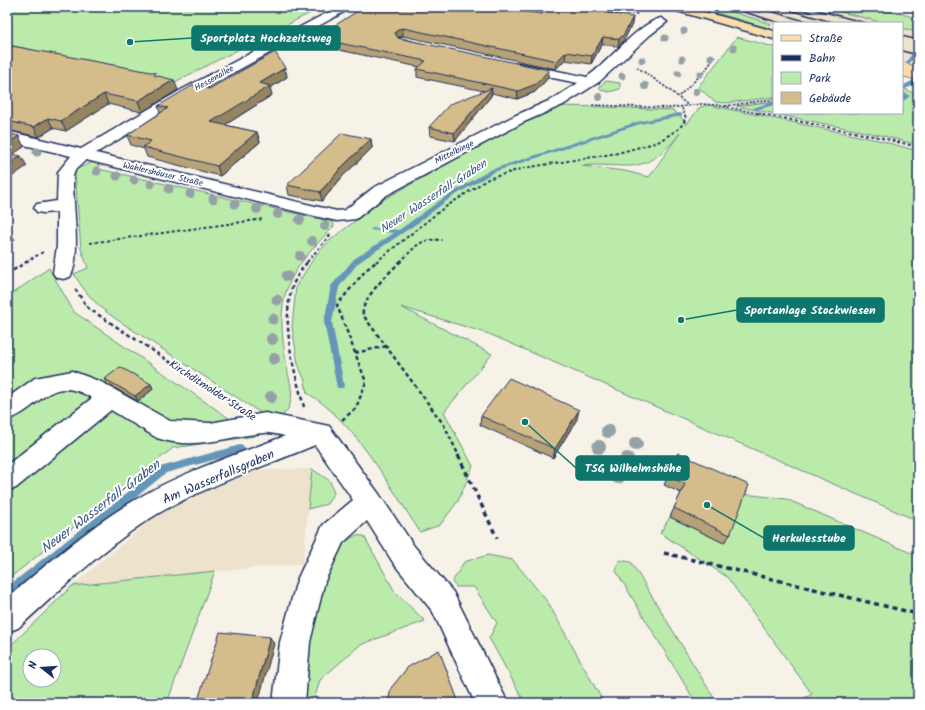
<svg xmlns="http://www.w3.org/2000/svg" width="925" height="710" viewBox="0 0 925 710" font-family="Kalam,sans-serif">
<rect width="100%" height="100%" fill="#f7f2e8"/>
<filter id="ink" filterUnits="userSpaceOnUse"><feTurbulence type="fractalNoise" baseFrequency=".025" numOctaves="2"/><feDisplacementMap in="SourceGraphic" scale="8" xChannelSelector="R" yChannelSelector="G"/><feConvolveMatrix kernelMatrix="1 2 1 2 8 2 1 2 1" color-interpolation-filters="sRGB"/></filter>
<g filter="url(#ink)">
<g fill="#ede2cc">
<path d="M717,7h105l62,16h-110v2z"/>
<path d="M902,28l16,4v33l-16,-5z"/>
<path d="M312,469l-9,94 -231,23 88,-74 96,-42z"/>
</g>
<g fill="#bbebaa" stroke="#6b8d84" fill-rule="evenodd">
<path d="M7,7h315l-153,78 -162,-32z"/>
<path d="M695,7h22l54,17 -3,4z"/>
<path d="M822,7h51l45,11v14l-16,-4v-5h-18z"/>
<path d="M737,37l37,10v50l-48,6 -11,-1 -17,-15z"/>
<path d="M606,81l14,2v6l-11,3 -9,-2v-4z"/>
<path d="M902,88l16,7v50l-38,-10 -144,-29 38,-5v12h128z"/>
<path d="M709,105l169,35 40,11v106l-4,-1 -1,6 5,2v257l-429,-187 -88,-27 91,47 -48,58 29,54 -15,35 -18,24 -20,7c-29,-44 -67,-113 -113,-139l-2,-12 -7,-17 -6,-37 4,-41 20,-31 13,-14 52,-40 130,-73 41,-20 8,-2 45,1 68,3 13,12v3l14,-18zM680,133l-31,44 -24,-6 -43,-5c14,-2 29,0 44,0 23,1 41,-16 54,-33z"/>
<path d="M93,162l6,2v5l234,53 1,4c-17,18 -39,39 -47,63 -9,25 -4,54 0,79 2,11 7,25 3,36 -4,12 -11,15 -23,13l-151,-98c-19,-13 -31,-26 -42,-45l14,-6 -7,-19 -6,-75 2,-5z"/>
<path d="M49,268l25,44 181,124 -82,12 -166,132v-283z"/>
<path d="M312,469l18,12 4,12 -7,11 -19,5z"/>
<path d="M744,494l42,5 132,57v147h-122l16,-9 -85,-117 -67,-44 10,-16 54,26z"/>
<path d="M356,535l8,1 31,56 30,29 -65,24 -40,35 -7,23h-11l5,-65 10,-44 22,-48z"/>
<path d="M488,555l25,5 34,41 57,102h-79l-36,-65 8,-15 -23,-36h-18l-4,-5 12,-20z"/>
<path d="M619,560l12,2 86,141h-21l-80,-132z"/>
<path d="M215,571l-48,132h-160v-54l65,-63zM30,656h24v24h-24z"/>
</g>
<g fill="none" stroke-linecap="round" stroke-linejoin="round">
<g fill="#6596ba" fill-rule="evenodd">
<path d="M916,49h2v4l-8,9 -3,10 11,6v4l-8,5 -8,3v-4l12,-6 -12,-6c1,-10 8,-17 14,-25z"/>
<path d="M902,91l8,5 -8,6v-5l2,-1 -2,-1z"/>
<path d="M774,101v4l-18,5 -3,-2z"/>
<path d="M680,113l2,1v2l-42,8 -146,48 -45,27 -30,23 -61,41 -19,24 -7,35 12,64 -1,2h-6l-13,-66 7,-36 23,-27 40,-26 -23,-3v-2l28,2 46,-33 45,-27 147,-48z"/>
<path d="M240,445l3,1 2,3 -2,3 -77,21 -155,125 -4,1v-12l153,-120z"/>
</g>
<defs>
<g id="minor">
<path d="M338,7h15l-162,89 -95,57 223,54 18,4 8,-1 28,-22 141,-72 39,-17 25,-16 -65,-13 -2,-3 2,-3 5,-1 69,14c21,-14 50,-53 74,-59l6,4 -17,13 -51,47 -36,23 -39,17 -139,74 -29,23 -19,2 -18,-4 -233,-57 -11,10 -2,6c-1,24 9,83 -3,101l-7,2 -7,-2 -3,-4 4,-27v-34l-14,1 -6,-1 -3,-4 3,-4 20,-3 1,-29 13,-16 -64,-15v-10l74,18 100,-59z"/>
<path d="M72,371l29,11 69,39 40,2 55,-10 64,13 50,68 35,52 39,46 55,111h-33l-42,-91 -39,-48 -27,-43 -24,22 -18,38 -15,61 -5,61h-32l7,-61 17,-62 26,-55 30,-25 -38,-55c-52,22 -107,40 -156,68 -52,31 -96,75 -141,115l-11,4v-34c43,-36 84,-73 133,-101 45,-26 96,-42 145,-61 -7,-1 -15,-4 -21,-3 -37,3 -69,18 -107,5l-46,-28 -95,78 -9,3v-26l85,-67c-44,-26 -50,11 -85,22v-22l28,-20z"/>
</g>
<path id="major" d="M668,7h19l87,24v8l-104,-30z"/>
</defs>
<use href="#minor" stroke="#1b2f5e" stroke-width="3"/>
<use href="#major" stroke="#1b2f5e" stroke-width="3"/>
<g stroke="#1b2f5e" stroke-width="1.5" stroke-dasharray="2.5 1.5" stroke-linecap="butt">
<path d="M607,13l31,1"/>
<path d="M637,67l30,21 22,18"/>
<path d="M679,96l25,-24 11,-15"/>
<path d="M592,105l78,3 31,-4 16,1 45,9"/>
<path d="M725,106l49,-7"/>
<path d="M682,108l2,6"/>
</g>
<g stroke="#1b2f5e" stroke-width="2" stroke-dasharray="3 2.5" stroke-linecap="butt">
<path d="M757,113l121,24 40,10"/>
<path d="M90,243l174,-24"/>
<path d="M26,262l17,-10"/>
<path d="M307,262l25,-29"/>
<path d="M376,262l65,-52 47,-31 36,-11 94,-15 40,-11 22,-14 6,-10 -2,-5"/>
<path d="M400,262c16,-15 18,-24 42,-22"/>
</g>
<g stroke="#1b2f5e" stroke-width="2.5" stroke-dasharray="4 3" stroke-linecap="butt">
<path d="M401,261c-11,11 -41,38 -38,54l81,110 15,31"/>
<path d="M7,274l21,-13"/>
<path d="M75,289l13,19 146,96"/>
<path d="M355,353l32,-7"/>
<path d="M304,407c-10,-37 -23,-81 -12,-119 3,-10 10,-19 16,-27"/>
<path d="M342,420l14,-12 10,-26 -29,-77 29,-35 11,-9"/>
</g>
<g stroke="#1b2f5e" stroke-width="3.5" stroke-dasharray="5 4" stroke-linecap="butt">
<path d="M458,455l39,83"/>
<path d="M664,553l254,61"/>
</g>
<use href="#minor" fill="#fff" fill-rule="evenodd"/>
<use href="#major" fill="#f9deab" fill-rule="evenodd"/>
<g stroke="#1b2f5e" stroke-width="1.5">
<path d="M728,7l52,16"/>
<path d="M744,7l16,5"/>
<path d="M756,7l56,16"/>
<path d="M779,7l56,16"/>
<path d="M792,7l19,5"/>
<path d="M806,7l60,16"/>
<path d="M902,36l16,4"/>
<path d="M902,51l16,4"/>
</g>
<defs>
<path id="major-bridge" d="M902,69l16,5"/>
</defs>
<use href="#major-bridge" stroke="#1b2f5e" stroke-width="14" stroke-linecap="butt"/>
<use href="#major-bridge" stroke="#f9deab" stroke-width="13"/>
</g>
<g fill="#94a1a7">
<circle cx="684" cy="31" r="3.5"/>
<circle cx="665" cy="38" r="3.5"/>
<circle cx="734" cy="48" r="3.5"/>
<circle cx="711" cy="57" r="3.5"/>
<circle cx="682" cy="59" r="3.5"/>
<circle cx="642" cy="60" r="3.5"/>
<circle cx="678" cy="73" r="3.5"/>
<circle cx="700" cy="74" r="3.5"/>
<circle cx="622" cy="76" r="3.5"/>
<circle cx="645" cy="86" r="4"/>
<circle cx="696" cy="92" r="4"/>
<circle cx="599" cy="97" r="4"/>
<circle cx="37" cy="152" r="4.5"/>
<circle cx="97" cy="171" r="4.5"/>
<circle cx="117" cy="176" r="4.5"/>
<circle cx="134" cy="180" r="4.5"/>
<circle cx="151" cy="184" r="4.5"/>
<circle cx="169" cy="189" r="4.5"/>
<circle cx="190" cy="194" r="4.5"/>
<circle cx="213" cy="199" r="4.5"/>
<circle cx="235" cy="204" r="4.5"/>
<circle cx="257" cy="209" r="5"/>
<circle cx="278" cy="214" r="5"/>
<circle cx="300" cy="220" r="5"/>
<circle cx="325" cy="226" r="5"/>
<circle cx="312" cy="241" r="5"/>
<circle cx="300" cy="256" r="5"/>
<circle cx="287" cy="276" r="5.5"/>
<circle cx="277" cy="300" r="5.5"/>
<circle cx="273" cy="319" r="5.5"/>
<circle cx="272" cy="339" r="6"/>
<circle cx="274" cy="359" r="6"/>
<circle cx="271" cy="397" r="6"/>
<circle cx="608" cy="431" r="7"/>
<circle cx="636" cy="444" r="7"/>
<circle cx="599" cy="447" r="7"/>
<circle cx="627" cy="459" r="7"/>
<circle cx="618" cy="477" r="7"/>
</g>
<g fill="#b7a278" stroke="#1b2f5e">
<path d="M547,7h32l-2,2 55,15 -9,18 -5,5 -16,-3 -11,20 -26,-4 -9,9 -153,-33 -4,1h-1l150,41 -13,14 -18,7 -25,-6 -1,3 -36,45 -25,-5 -1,-9 55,-36 -67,-14v-8l2,-2 -103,-22 -1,-7 227,-24z"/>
<path d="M7,45l150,31 21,14 -36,22 -34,-8 -42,27 -13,-3 -14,9 -32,-7z"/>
<path d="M285,68l2,9 -17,11 2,7 -47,30 32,7 3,10 -40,34 -73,-19 -3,-8 -13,-4 -4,-10 33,-22 -2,-7 51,-17z"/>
<path d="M371,139l1,9 -29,28 -21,25 -33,-6 -2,-10z"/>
<path d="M105,379l46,5 2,5 -15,12 -31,-17z"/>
<path d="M481,416l96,3 -24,39 -73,-33z"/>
<path d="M678,453l52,82 -6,8 -54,-26 11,-24 -17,-8z"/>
</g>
<g fill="#958461" stroke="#1b2f5e">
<path d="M633,17l-1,7 -9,18 -5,5 1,-8z"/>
<path d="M403,28v8l-4,1 -3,3 -1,-7 3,-4z"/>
<path d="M603,37l-1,7 -11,20 1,-8z"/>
<path d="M566,52l-1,8 -9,9 1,-8z"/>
<path d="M285,68l2,9 -17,11 2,7 -58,37 -3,-10 49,-39z"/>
<path d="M549,70l-1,8 -13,14 -18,7 1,-8z"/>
<path d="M174,80l4,10 -36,22 -4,-11z"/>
<path d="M492,88l-1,8 -36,45 -1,-8z"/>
<path d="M104,94l4,10 -42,27 -5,-10z"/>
<path d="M48,118l5,10 -14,9 -5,-10z"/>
<path d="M257,132l3,10 -40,34 -3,-10z"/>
<path d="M19,136l5,11 -17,11v-14z"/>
<path d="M371,139l1,9 -29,28 -21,25 -2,-9 22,-25z"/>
<path d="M21,156l6,10 -20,14v-15z"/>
<path d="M8,229l7,11 -8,7v-16z"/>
<path d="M151,384l2,5 -15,12 -3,-5z"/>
<path d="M579,410l-2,9 -24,39 2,-9z"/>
<path d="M270,637l4,7 -16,59h-6z"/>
</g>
<g fill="#d5bc8b" stroke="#1b2f5e">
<path d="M364,7h132l46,7 5,-7h27v1l59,9 -9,17 -5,5 -16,-2 -11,19 -26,-4 -9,9 -154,-33 -5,1 -3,4 3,5 151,32 -13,14 -18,7 -101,-22 9,-8 -111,-23z"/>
<path d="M7,45l149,28 -2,2 20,5 -36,21 -34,-7 -43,27 -13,-3 -14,9 -27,-6v-31h1l-1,-1z"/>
<path d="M275,52l10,16 -25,15 10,3 -59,36 46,10 -40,34 -74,-19 8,-6 -24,-6 41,-27 -10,-2 35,-21 16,4z"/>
<path d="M492,88l-38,45 -25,-6 21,-23z"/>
<path d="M7,133l12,3 -12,8z"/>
<path d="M342,133l29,6 -29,28 -22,25 -33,-7z"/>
<path d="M7,153l14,3 -14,9z"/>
<path d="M120,367l31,17 -16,12 -30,-17z"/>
<path d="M509,378l70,32 -24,39 -74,-33z"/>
<path d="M678,453l71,32 -19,50 -56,-27 11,-24 -17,-8z"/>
<path d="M220,632l50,5 -18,66h-55z"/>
<path d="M439,650l20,53h-71l3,-15 17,-21z"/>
</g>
</g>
<g text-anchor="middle" stroke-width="4" stroke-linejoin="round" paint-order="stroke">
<g font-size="9" fill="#1b2f5e" stroke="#fff">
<text transform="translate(214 78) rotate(-29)" y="3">Hessenallee</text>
<text transform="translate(454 152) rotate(-27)" y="3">Mittelbinge</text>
<text transform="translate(163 174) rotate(13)" y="3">Wahlershäuser Straße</text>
</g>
<g font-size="11" fill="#1b2f5e" stroke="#fff">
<text transform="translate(213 390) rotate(33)" y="4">Kirchditmolder Straße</text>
</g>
<g font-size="12" font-style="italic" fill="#3a5a84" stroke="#fff">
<text transform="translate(433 196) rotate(-33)" y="4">Neuer Wasserfall-Graben</text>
</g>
<g font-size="13" fill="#1b2f5e" stroke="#fff">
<text transform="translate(218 476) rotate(-23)" y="5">Am Wasserfallsgraben</text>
</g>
<g font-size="14" font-style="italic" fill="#3a5a84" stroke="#fff">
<text transform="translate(100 506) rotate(-37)" y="5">Neuer Wasserfall-Graben</text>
</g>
</g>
<path fill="none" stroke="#0f766e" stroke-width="1.5" d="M130 42L192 38M681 320L737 310M525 422L576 468M707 505L764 538"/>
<g fill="#0f766e" stroke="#fff" stroke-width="1.5">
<circle cx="130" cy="42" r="4"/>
<circle cx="681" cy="320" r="4"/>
<circle cx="525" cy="422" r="4"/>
<circle cx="707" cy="505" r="4"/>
</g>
<g fill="#0f766e" stroke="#0f766e" stroke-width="1.5">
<rect x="192" y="26" width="148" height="24" rx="4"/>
<rect x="737" y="298" width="147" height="24" rx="4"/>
<rect x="576" y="456" width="113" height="24" rx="4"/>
<rect x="764" y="526" width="90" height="24" rx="4"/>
</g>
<g font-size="12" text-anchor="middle" font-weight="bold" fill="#fff">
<text x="266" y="42">Sportplatz Hochzeitsweg</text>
<text x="810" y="314">Sportanlage Stockwiesen</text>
<text x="633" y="472">TSG Wilhelmshöhe</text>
<text x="809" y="542">Herkulesstube</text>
</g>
<rect width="925" height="710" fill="none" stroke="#fff" stroke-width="24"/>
<rect x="12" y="12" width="901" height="686" fill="none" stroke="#1b2f5e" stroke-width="1.5" filter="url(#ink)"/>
<rect x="773" y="22" width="130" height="92" fill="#ffffff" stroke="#a4acbf"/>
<rect x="781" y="35" width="20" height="6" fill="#f9deab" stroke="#a4acbf"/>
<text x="809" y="42" font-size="12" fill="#1b2f5e">Straße</text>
<rect x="781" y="55" width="20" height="6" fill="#1b2f5e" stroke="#a4acbf"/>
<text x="809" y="62" font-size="12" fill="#1b2f5e">Bahn</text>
<rect x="781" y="72" width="20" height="12" fill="#bbebaa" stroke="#a4acbf"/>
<text x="809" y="82" font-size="12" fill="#1b2f5e">Park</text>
<rect x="781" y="92" width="20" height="12" fill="#d5bc8b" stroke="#a4acbf"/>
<text x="809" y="102" font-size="12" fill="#1b2f5e">Gebäude</text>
<g transform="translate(42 668) rotate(287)"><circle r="19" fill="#ffffff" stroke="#a4acbf"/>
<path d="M0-3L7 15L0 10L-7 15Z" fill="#1b2f5e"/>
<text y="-6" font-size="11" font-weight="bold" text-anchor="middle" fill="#1b2f5e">N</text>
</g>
</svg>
